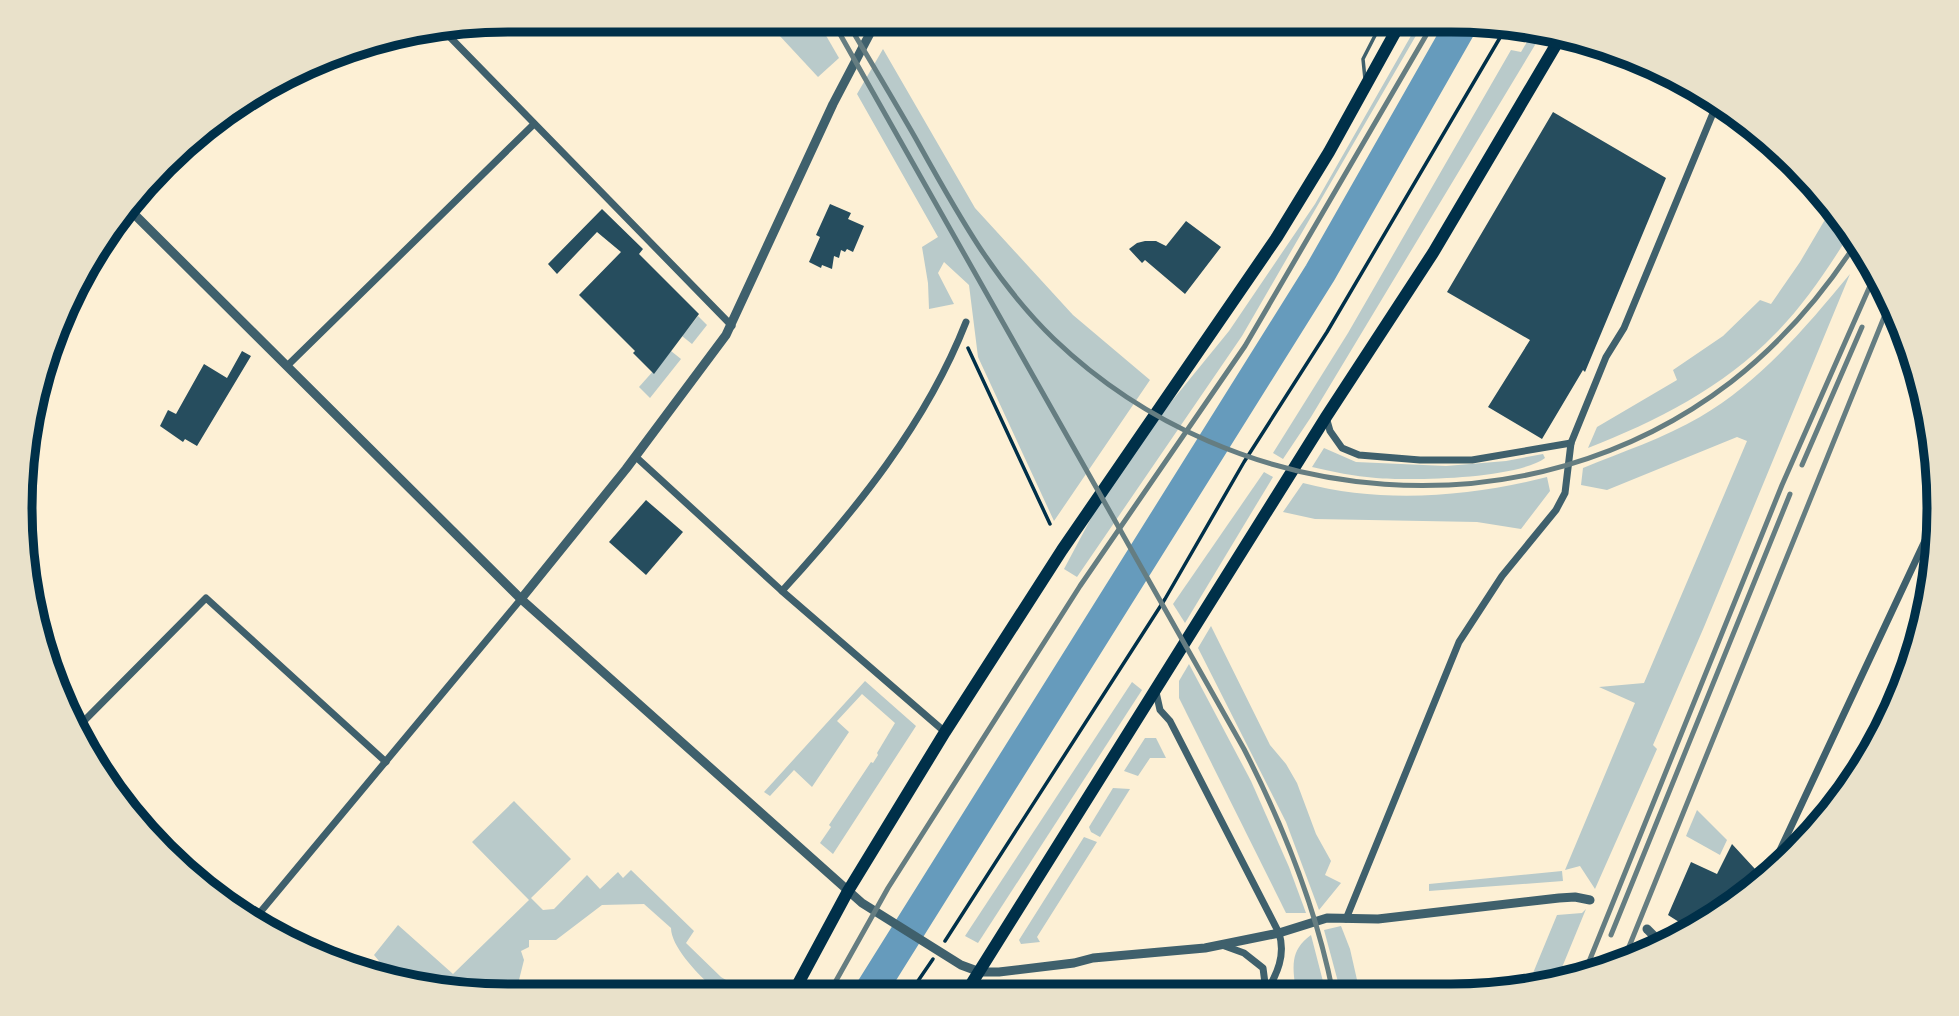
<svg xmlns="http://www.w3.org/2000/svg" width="1959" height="1016" viewBox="0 0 1959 1016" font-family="Cabin,sans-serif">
<rect width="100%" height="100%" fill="#fdf0d5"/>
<g fill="#b9caca">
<path d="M765,20h52l22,38 -21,19z"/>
<path d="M1420,20h5l-183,316 -165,241 -13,-8 33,-62 70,-100 62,-76 86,-127z"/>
<path d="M1526,27l18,3 -233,387 -28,42 -10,-6 75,-120 163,-283 10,2 10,-17z"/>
<path d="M883,49l92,159 98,107 77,65 -96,141 -76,-164 -9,-72 -25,-23 -6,11 16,31 -25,5 -1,-26 -6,-36 16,-10 -81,-143z"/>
<path d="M1833,206l18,26c-23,36 -46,72 -76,102 -51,53 -120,88 -187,114l9,-21 80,-47 -4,-10 50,-34 37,-36 11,4 29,-42z"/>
<path d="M1850,274l-146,353 -51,118 4,4 -62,140 -15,-23 -15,4 70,-167 -36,-16 45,-4 103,-242 -10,-4 -130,53 -26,-5 2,-17c39,-16 81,-30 117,-51 60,-35 106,-90 150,-143z"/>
<path d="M698,316l9,9 -15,19 -10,-8z"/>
<path d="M671,351l10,8 -31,39 -11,-11z"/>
<path d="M1324,448l32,14 90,4 60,-5 37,-7 2,4c-28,21 -133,23 -169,20 -22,-2 -43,-6 -64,-11z"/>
<path d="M1264,472l9,5 -88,146 -12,-19z"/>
<path d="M1547,477l3,14 -29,38 -44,-7 -162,-3 -32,-7 20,-29c79,21 167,14 244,-6z"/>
<path d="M1211,626l59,119 16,19 11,19 19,51 15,27 -6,14 16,8 -22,27 -33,-88 -88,-174z"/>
<path d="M1189,664l62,117 38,86 17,46h-20l-107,-215v-17z"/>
<path d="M865,681l51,45 -83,128 -13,-11 11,-16 -2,-2 42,-63 2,1 5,-8 -1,-2 18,-30 -33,-29 -25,27 12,11 -37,55 -18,-17 -24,26 -6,-4z"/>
<path d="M1132,682l10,8 -164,253 -13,-7z"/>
<path d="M1145,738h11l10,20h-16l-12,18 -14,-5z"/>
<path d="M1113,788l17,1 -30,48 -9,-5 -2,-5z"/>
<path d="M514,801l57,58 -40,39 12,12 11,-1 33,-34 13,14 18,-17 5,6 8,-8 63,61 -8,12 35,34 25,15 -2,3h-10l-21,-11 -3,1c-14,-13 -39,-39 -39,-57l-27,-24 -42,1 -46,35h-27v7l-8,4 3,9 -6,24h6v12c-56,0 -115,-6 -168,-25l6,-7 7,8 10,-11 -5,-6 24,-30 55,49 76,-74 -57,-58z"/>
<path d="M1697,810l30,30 -7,15 -34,-19z"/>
<path d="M1084,837l13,5 -60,95 3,5 -19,2 -2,-4z"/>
<path d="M1562,871l1,10 -134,10v-7z"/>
<path d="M1586,909l-30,73 -30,8 31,-75 25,-2z"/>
<path d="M1341,926l9,23 10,44h-19l-17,-63z"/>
<path d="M1311,935l15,58h-30c-3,-26 -7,-42 15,-58z"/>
</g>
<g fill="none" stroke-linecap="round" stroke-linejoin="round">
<path stroke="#669bbc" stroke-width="32" d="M868,995l452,-722 144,-253"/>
</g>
<g fill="#264d5e">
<path d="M1553,112l113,66 -81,194 -2,-2 -41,69 -54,-32 42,-67 -83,-48z"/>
<path d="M830,204l21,9 -3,6 16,7 -11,26 -6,-3 -2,3 -4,-2 -2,8 -5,-2 -2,13 -10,-4 -1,3 -12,-6 11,-25 -4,-2z"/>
<path d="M602,209l41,40 -4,5 60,60 -45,60 -21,-21 2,-2 -56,-56 42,-43 -24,-20 -40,42 -9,-10z"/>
<path d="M1186,221l35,26 -36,47 -40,-34 -3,3 -13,-14 8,-6 8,-2h11l10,5z"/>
<path d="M242,351l9,5 -54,90 -12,-7 -2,3 -23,-16 8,-16 8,4 28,-50 23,14z"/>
<path d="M646,500l37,32 -37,43 -37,-33z"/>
<path d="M1732,844l23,25 -15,32 -50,28 -22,-14 23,-53 26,12z"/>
</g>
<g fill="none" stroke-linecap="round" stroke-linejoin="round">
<g stroke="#003049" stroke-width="3.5">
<path d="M968,348l82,176"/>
<path d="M945,941l220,-342 79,-137 83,-130 181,-308"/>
<path d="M909,994l24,-35"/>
</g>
<path stroke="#3f606c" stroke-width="3.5" d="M1365,79l-2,-20 20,-39"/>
<g stroke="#3f606c" stroke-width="7">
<path d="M443,30l289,296"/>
<path d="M287,366l247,-242"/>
<path d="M1326,417l4,14 12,17 17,7 61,5h52l99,-17"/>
<path d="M636,457l146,134 163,141"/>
<path d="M782,591c74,-81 144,-167 184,-269"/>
<path d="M1156,692l4,18 10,11 109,212c7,22 -2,41 -13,60"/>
<path d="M77,728l129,-130 180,164"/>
<path d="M1766,880l172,-367"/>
<path d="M1346,919l113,-277 43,-66 54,-66 9,-17 6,-50 35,-86 18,-29 94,-227"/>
<path d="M252,922l269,-323"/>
<path d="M1222,945l22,8 19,15 3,23"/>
</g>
<g stroke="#3f606c" stroke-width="9">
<path d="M128,208l393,391 341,304 99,62 19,7h19l75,-9 19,-5 112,-10 74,-15 48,-15 51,1 181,-21 16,-1 15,3"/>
<path d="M521,599l105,-130 100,-134 107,-231 44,-84"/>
<path d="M1647,929l16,16"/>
</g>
<g stroke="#003049" stroke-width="12">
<path d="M965,994l361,-577 107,-164 130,-220"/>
<path d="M792,995l56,-104 97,-159 117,-182 215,-313 52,-85 73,-132"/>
</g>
<g stroke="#657d81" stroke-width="5">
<path d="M832,20l412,729c40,78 72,158 89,244"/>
<path d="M846,20c23,39 47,79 70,119 40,72 78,142 138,200 182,174 474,199 677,43 51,-40 92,-87 127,-142"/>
<path d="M1802,465l60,-138"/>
<path d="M1611,935l179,-441"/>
<path d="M1622,964l269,-664"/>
<path d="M1584,974l198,-489 95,-215"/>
<path d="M828,995l60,-107 192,-302 165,-240 190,-326"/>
</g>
</g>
<path d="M0 0H1959V1016H0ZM508 32H1451A476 476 0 0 1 1927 508V508A476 476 0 0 1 1451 984H508A476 476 0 0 1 32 508V508A476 476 0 0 1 508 32Z" fill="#e9e1ca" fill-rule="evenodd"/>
<path fill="none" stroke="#003049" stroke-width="9" d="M508 32H1451A476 476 0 0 1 1927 508V508A476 476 0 0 1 1451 984H508A476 476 0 0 1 32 508V508A476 476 0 0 1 508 32Z"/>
</svg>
